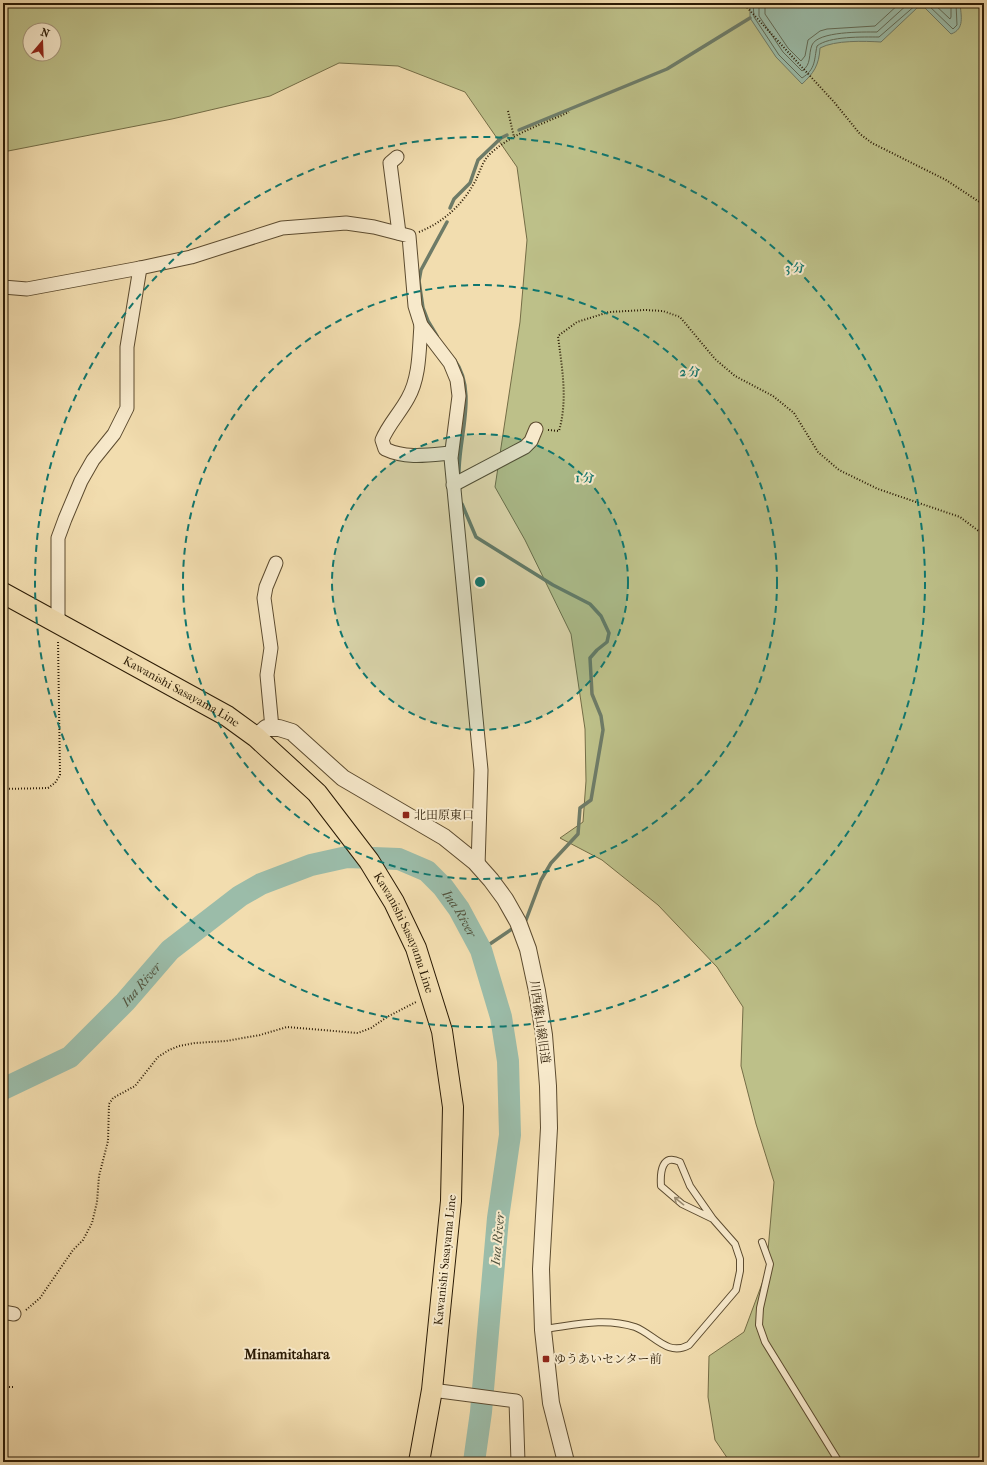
<svg xmlns="http://www.w3.org/2000/svg" width="987" height="1465" viewBox="0 0 987 1465" font-family="'IM FELL French Canon','Noto Serif JP',serif">
<rect width="100%" height="100%" fill="#f2ddaf"/>
<filter id="stains"><feTurbulence type="fractalNoise" baseFrequency=".005" numOctaves="4"/><feColorMatrix values="0 0 0 0 .2 0 0 0 0 .09 0 0 0 0 .02 0 0 0 .5 -.17"/></filter>
<radialGradient id="worn" r=".72"><stop offset=".6" stop-color="#630" stop-opacity="0"/><stop offset="1" stop-color="#630" stop-opacity=".3"/></radialGradient>
<path fill="#bdc089" stroke="#746d46" fill-rule="evenodd" d="M3,3h981v1459h-254l-15,-22 -7,-43 1,-41 35,-24 22,-59 8,-91 -18,-58 -15,-58 2,-59 -26,-40 -59,-62 -56,-45 -42,-22 23,-16 3,-41 -1,-52 -14,-95 -46,-94 -30,-53 25,-165 7,-82 -10,-73 -52,-75 -67,-26 -59,-3 -69,33 -98,23 -169,33zM30,30h24v24h-24z"/>
<path fill="#9bbca9" stroke="#6e7b67" d="M750,3h210c1,13 5,26 -9,31l-26,-26h-8l-36,34c-17,-1 -46,-2 -61,6 -1,17 -6,25 -18,36l-26,-27 -26,-39z"/>
<g fill="none" stroke-linecap="round" stroke-linejoin="round">
<g stroke="#626b56" stroke-width="1">
<path d="M753,3l1,14 25,38 23,23c14,-9 12,-18 15,-32 12,-10 46,-9 62,-9l38,-33h10l26,25 4,-4 -1,-22"/>
<path d="M759,3v13l24,36 19,19c10,-7 6,-16 10,-26 6,-14 51,-13 65,-13l32,-29"/>
<path d="M765,3v11l23,34 13,13 4,-5 3,-16 12,-9 7,-2 48,-3 25,-23"/>
<path d="M933,3l17,16 1,-2v-14"/>
</g>
<g stroke="#6e7b67" stroke-width="3.5">
<path d="M519,130l148,-61 83,-51"/>
<path d="M450,208l4,-9 16,-16 8,-23 23,-22 6,-3"/>
<path d="M437,336l-9,-15 -5,-13 -4,-27 2,-11 26,-48"/>
<path d="M454,359c25,33 3,81 5,119"/>
<path d="M462,504l14,33 77,48 37,19 11,12 8,17 -2,9 -10,8 -7,8 2,36 9,22 2,14 -12,70 -11,8 -2,26 -27,29 -10,17 -15,40 -4,3"/>
<path d="M481,950l34,-23"/>
</g>
<path stroke="#9bbca9" stroke-width="22" id="s1" d="M3,1089l67,-32 55,-55 45,-52 70,-54 21,-12 50,-19 36,-8 52,2 28,12 16,16 16,22 22,41 20,67 7,44 2,74 -12,83 -17,194 -7,50"/>
<defs>
<g id="service">
<path d="M762,1242l8,22 -10,44 -1,17 6,17 74,120"/>
<path d="M544,1329c31,-4 60,-12 91,-2 19,7 32,30 54,18l47,-55 4,-19v-12l-5,-15 -22,-25 -23,-33 -10,-24c-18,-9 -20,10 -19,24l21,18 31,15"/>
</g>
<g id="minor">
<path d="M397,157l-7,6 9,70"/>
<path d="M3,287l24,2 113,-21 51,-11 91,-29 64,-5 28,4 35,9 6,70 6,19 29,38 7,17 2,16 -8,62 30,312 -3,96"/>
<path d="M421,325c-2,24 -1,52 -13,73 -8,15 -20,27 -26,42l3,9c21,10 44,6 66,4"/>
<path d="M453,485l72,-38 6,-6 5,-12"/>
<path d="M58,622v-84l7,-19 16,-38 12,-21 21,-26 13,-26v-61l13,-79"/>
<path d="M272,728l-5,-53 4,-27 -7,-50 2,-11 10,-24"/>
<path d="M3,1312l11,2"/>
<path d="M432,1390l84,11 2,61"/>
</g>
<path id="tertiary" d="M256,737l10,-9h13l13,4 51,46 101,59 31,25 16,18 14,19 13,23 10,27 9,42 7,44 4,51 1,42 -8,141 2,61 8,73 15,59"/>
<g id="primary">
<path id="s2" d="M3,593l224,123 29,21 61,56 52,68 25,41 22,46 26,83 11,76 -2,94 -19,189 -13,72"/>
</g>
</defs>
<use href="#service" stroke="#5c4b2f" stroke-width="8"/>
<use href="#minor" stroke="#5c4b2f" stroke-width="15"/>
<use href="#tertiary" stroke="#5c4b2f" stroke-width="18"/>
<use href="#primary" stroke="#2a1a04" stroke-width="22"/>
<g stroke="#2a1a04" stroke-width="2" stroke-dasharray="1 2" stroke-linecap="butt">
<path d="M743,3l91,99 26,32 12,9 74,37 38,25"/>
<path d="M508,111l6,26"/>
<path d="M419,232c23,-9 42,-26 54,-47 7,-11 8,-23 18,-32 22,-20 52,-29 78,-41"/>
<path d="M548,430l11,1c9,-32 3,-62 -1,-95l19,-14 32,-10 36,-2 18,1 17,6 35,42 20,17 38,20 21,17 24,39 21,18 39,19 82,28 24,18"/>
<path d="M3,789l45,-1 7,-5 5,-8 -2,-134"/>
<path d="M26,1310l14,-12 33,-48 10,-10 9,-17 5,-21 2,-26 9,-35 1,-37 4,-6 22,-12 23,-29 11,-7 10,-4 16,-3 31,-2 34,-6 27,-8 71,6 13,-5 16,-11 29,-15"/>
<path d="M3,1387h10"/>
</g>
<use href="#service" stroke="#f7e9cb" stroke-width="6"/>
<use href="#minor" stroke="#f7e9cb" stroke-width="13"/>
<use href="#tertiary" stroke="#f7e9cb" stroke-width="16"/>
<use href="#primary" stroke="#f2ddaf" stroke-width="20"/>
</g>
<defs><path id="oneway-shaft" d="M-6 0H5M1.5-3L5.5 0L1.5 3" fill="none" stroke-width="1.6" stroke-linecap="round" stroke-linejoin="round"/></defs>
<use stroke="#9b8c71" href="#oneway-shaft" transform="translate(679 1201) rotate(-141)"/>
<circle cx="480" cy="582" r="148" fill="#0f766e" fill-opacity=".12"/>
<g fill="none" stroke="#0f766e" stroke-width="2" stroke-dasharray="7 5">
<circle cx="480" cy="582" r="148"/>
<circle cx="480" cy="582" r="297"/>
<circle cx="480" cy="582" r="445"/>
</g>
<g fill="#8f2418" stroke="#f7e9cb" stroke-width="1.5">
<rect x="402" y="811" width="8" height="8" rx="2"/>
<rect x="542" y="1355" width="8" height="8" rx="2"/>
</g>
<g text-anchor="middle" stroke-width="4" stroke-linejoin="round" paint-order="stroke">
<g font-size="12" fill="#2a1a04" stroke="#f7e9cb">
<text dy="4" stroke="none"><textPath href="#s2" startOffset="204">Kawanishi Sasayama Line</textPath></text>
<text dy="4" stroke="none"><textPath href="#s2" startOffset="540">Kawanishi Sasayama Line</textPath></text>
<text transform="translate(540 1022) rotate(82)" y="4">川西篠山線旧道</text>
<text transform="translate(445 1260) rotate(-84)" y="4">Kawanishi Sasayama Line</text>
</g>
<g font-size="12" fill="#2a1a04" stroke="#f7e9cb" text-anchor="start">
<text x="414" y="819">北田原東口</text>
<text x="554" y="1363">ゆうあいセンター前</text>
</g>
<g font-size="13" font-style="italic" fill="#52533e" stroke="#f7e9cb">
<text dy="5" stroke="none"><textPath href="#s1" startOffset="560">Ina River</textPath></text>
<text dy="5" stroke="none"><textPath href="#s1" startOffset="176">Ina River</textPath></text>
<text transform="translate(497 1239) rotate(-85)" y="5">Ina River</text>
</g>
<g font-size="14" font-weight="bold" fill="#2a1a04" stroke="#f7e9cb">
<text x="287" y="1359">Minamitahara</text>
</g>
</g>
<circle cx="480" cy="582" r="6" fill="#0f766e" stroke="#f7e9cb" stroke-width="2"/>
<g font-size="12" text-anchor="middle" font-weight="bold" fill="#0f766e" stroke="#f7e9cb" stroke-width="4" stroke-linejoin="round" paint-order="stroke">
<text x="795" y="272">3 分</text>
<text x="690" y="376">2 分</text>
<text x="585" y="482">1 分</text>
</g>
<rect width="987" height="1465" fill="none" stroke="#f2ddaf" stroke-width="16"/>
<rect x="4" y="4" width="979" height="1457" fill="none" stroke="#2a1a04" stroke-width="2"/>
<rect x="8" y="8" width="971" height="1449" fill="none" stroke="#2a1a04"/>
<g transform="translate(42 42) rotate(19)"><circle r="19" fill="#f7e9cb" stroke="#a5967b"/>
<path d="M0-3L7 15L0 10L-7 15Z" fill="#8f2418"/>
<text y="-6" font-size="11" font-weight="bold" text-anchor="middle" fill="#2a1a04">N</text>
</g>
<rect width="100%" height="100%" filter="url(#stains)"/>
<rect width="100%" height="100%" fill="url(#worn)"/>
</svg>
